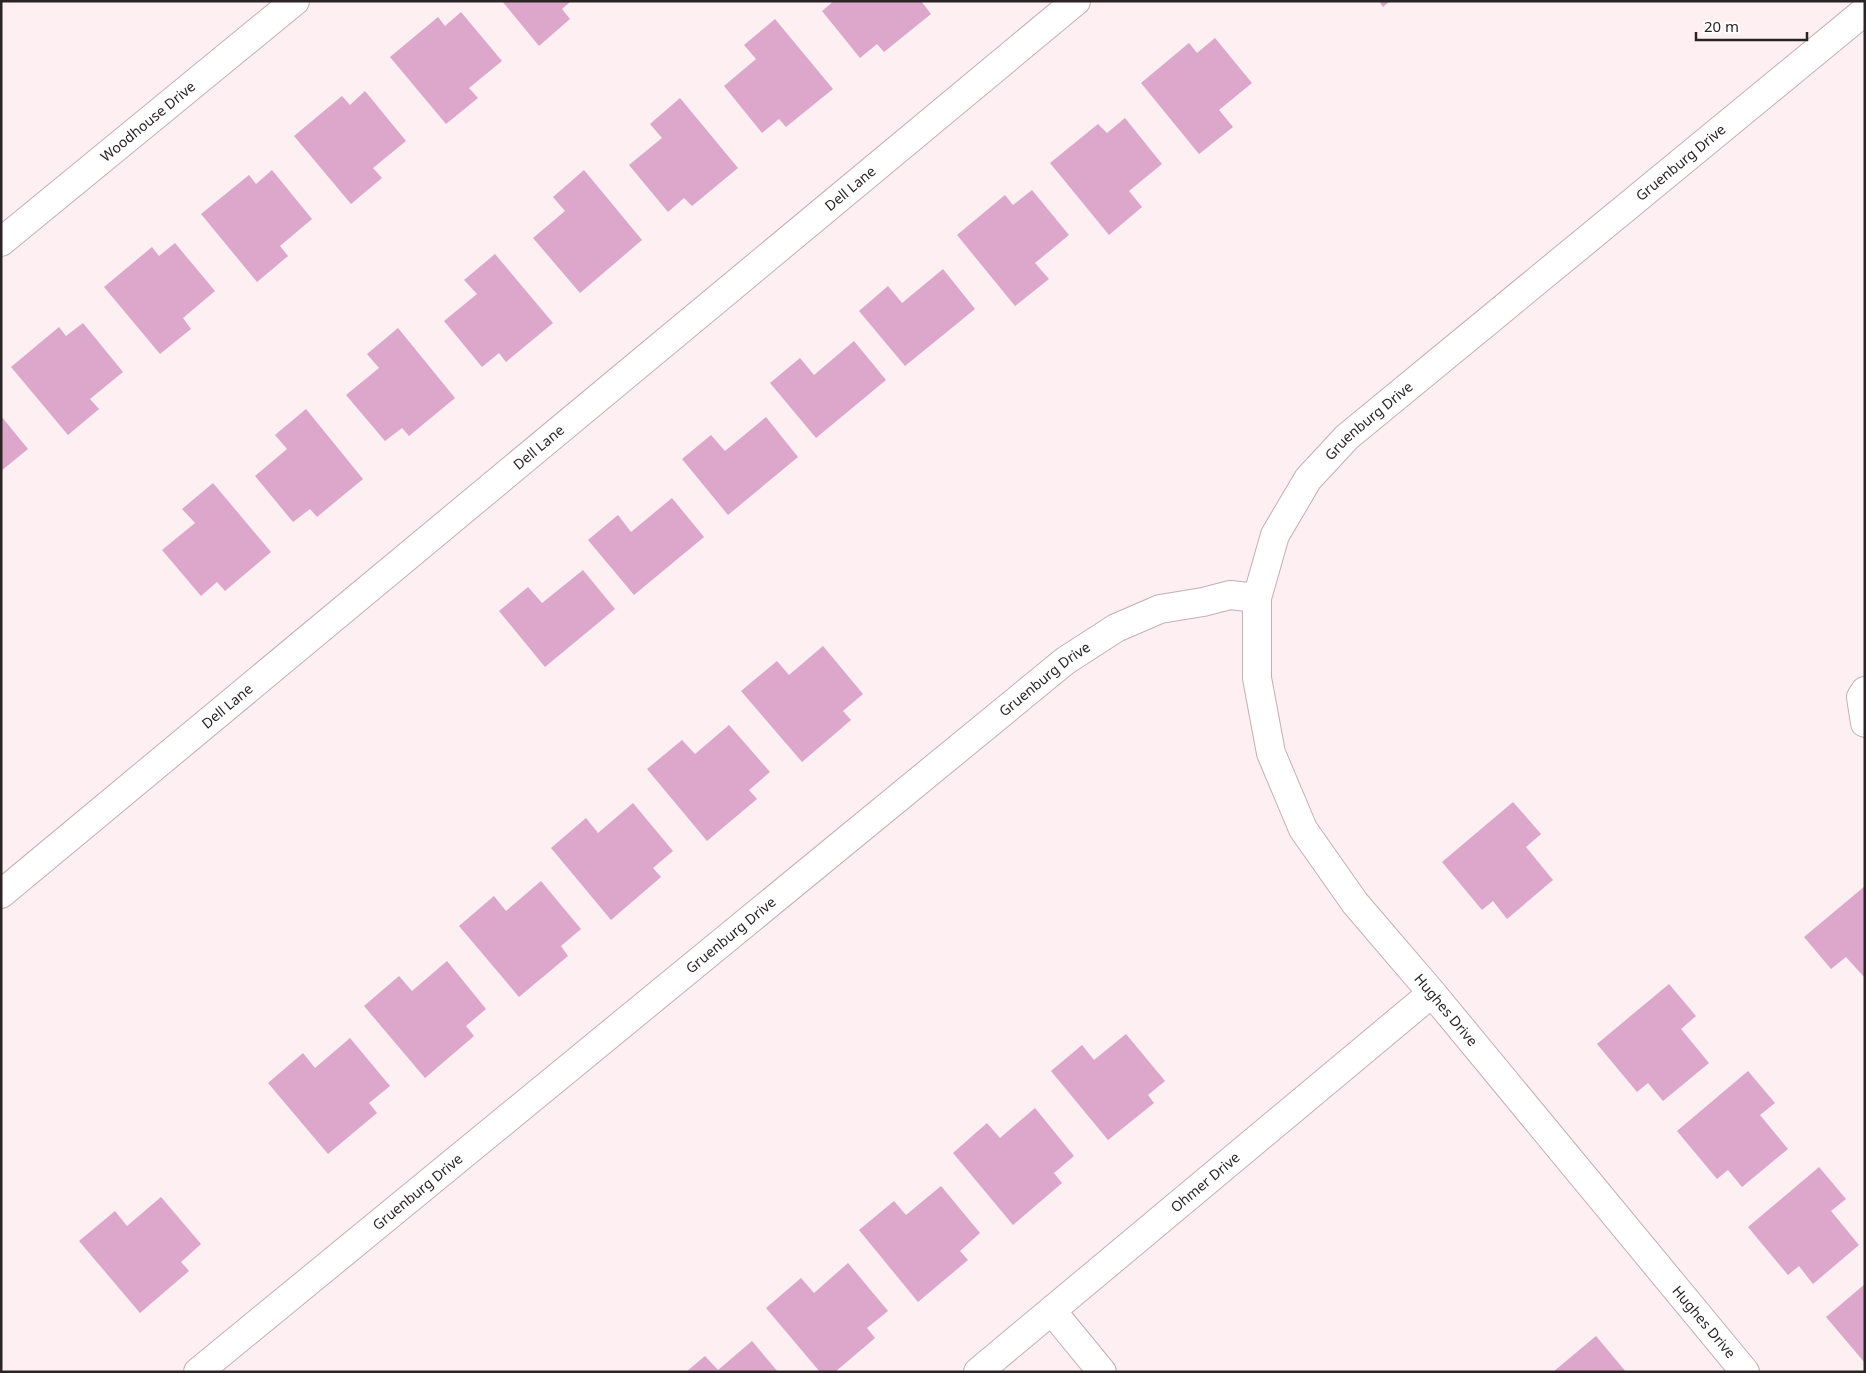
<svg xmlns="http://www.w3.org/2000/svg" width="1866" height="1373" viewBox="0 0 1866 1373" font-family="'Noto Sans',sans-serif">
<rect width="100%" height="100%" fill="#fdeff2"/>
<g fill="#dca7ca">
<path d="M502,1h69l-9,8 8,10 -31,27z"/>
<path d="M834,1h87l10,13 -47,38 -7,-8 -17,14 -38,-47z"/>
<path d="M1379,1h11l-7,6z"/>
<path d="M461,12l41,49 -33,27 9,10 -32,26 -56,-67 48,-40 7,9z"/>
<path d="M775,19l58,70 -47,38 -7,-8 -17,14 -38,-47 32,-27 -12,-14z"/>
<path d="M1215,38l37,45 -33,27 14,17 -34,27 -58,-71 48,-40 8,10z"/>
<path d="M365,91l41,50 -33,27 9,10 -31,26 -57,-68 48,-40 8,9z"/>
<path d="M680,98l58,70 -46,38 -8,-8 -16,14 -39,-47 33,-27 -12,-14z"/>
<path d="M1125,118l37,46 -33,27 13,16 -33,28 -59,-72 48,-39 9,9z"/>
<path d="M272,170l40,49 -32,27 8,10 -31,26 -56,-68 48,-39 7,9z"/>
<path d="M584,170l58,70 -62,53 -47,-55 32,-27 -12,-14z"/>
<path d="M1032,190l37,45 -34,28 14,16 -34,27 -58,-71 48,-40 8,10z"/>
<path d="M175,243l40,48 -32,27 8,11 -31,25 -56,-67 48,-40 7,9z"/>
<path d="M495,254l58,69 -47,39 -7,-9 -17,14 -38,-46 33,-27 -13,-14z"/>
<path d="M943,269l32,40 -70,57 -46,-55 29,-25 14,17z"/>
<path d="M83,323l40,49 -33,27 9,10 -31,26 -57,-68 48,-40 7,9z"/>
<path d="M398,328l57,70 -46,38 -7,-8 -17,13 -39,-46 33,-27 -12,-14z"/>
<path d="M854,341l32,39 -70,58 -46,-55 30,-25 14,17z"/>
<path d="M306,409l57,70 -46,38 -7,-8 -17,13 -38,-46 32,-27 -12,-14z"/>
<path d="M1,416l27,33 -27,22z"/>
<path d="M766,417l32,40 -70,58 -46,-56 29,-24 14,16z"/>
<path d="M213,483l58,69 -46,39 -8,-9 -16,14 -39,-46 33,-27 -13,-14z"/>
<path d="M672,498l32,39 -70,58 -46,-55 30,-25 13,17z"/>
<path d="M583,570l32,39 -70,58 -46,-56 29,-24 14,16z"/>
<path d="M823,646l40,48 -20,17 8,9 -49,42 -61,-71 36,-30 12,14z"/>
<path d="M729,725l41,47 -21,18 8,9 -50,42 -60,-72 35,-29 13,14z"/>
<path d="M1513,802l28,32 -15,13 27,33 -46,39 -14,-18 -11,9 -40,-48z"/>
<path d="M633,803l40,48 -20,17 8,9 -50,43 -60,-72 35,-30 12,15z"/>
<path d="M541,881l40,48 -20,17 7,10 -49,41 -60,-71 35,-30 12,15z"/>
<path d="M1865,886v92l-19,-21 -15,12 -27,-32z"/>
<path d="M447,961l39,48 -20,17 8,10 -49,42 -61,-72 35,-30 13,15z"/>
<path d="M1669,984l27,32 -15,13 28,34 -46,38 -15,-18 -11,9 -40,-48z"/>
<path d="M1126,1034l39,47 -17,14 6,8 -46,37 -57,-69 31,-26 12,15z"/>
<path d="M350,1038l40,48 -21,17 8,10 -49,41 -60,-71 35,-30 12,15z"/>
<path d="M1748,1071l27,32 -15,12 28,34 -46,38 -14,-17 -11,9 -40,-48z"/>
<path d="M1035,1108l39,48 -20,17 8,10 -49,42 -60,-72 34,-30 13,15z"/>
<path d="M1819,1167l27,32 -15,12 28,34 -46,39 -14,-18 -11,9 -40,-48z"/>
<path d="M941,1186l39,47 -20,18 8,9 -50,42 -59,-72 35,-29 12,14z"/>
<path d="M161,1197l40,47 -20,18 8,9 -49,42 -61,-72 36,-30 12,15z"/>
<path d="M848,1263l40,48 -21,17 8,10 -40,34h-15l-54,-64 35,-30 13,15z"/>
<path d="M1865,1284v79l-39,-46z"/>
<path d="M1596,1336l30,36h-73z"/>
<path d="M752,1341l26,31h-92l19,-16 13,14z"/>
</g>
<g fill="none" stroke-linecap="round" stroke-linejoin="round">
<defs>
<g id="minor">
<path id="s1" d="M1,242l294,-241"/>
<path d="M1865,691l-4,6 4,26"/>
<path id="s2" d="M1,894l1075,-893"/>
<path d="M1052,1311l50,61"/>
<path id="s3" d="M198,1372l867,-711 51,-33 44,-19 43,-7 27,-7 27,3"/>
<path id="s4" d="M978,1372l454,-379"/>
<path id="s5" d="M1745,1372l-313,-379 -77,-90 -52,-74 -32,-76 -14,-75v-80l18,-63 33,-56 39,-42 518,-426"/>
</g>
</defs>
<use href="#minor" stroke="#c5aeb4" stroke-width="30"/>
<use href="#minor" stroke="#fff" stroke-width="28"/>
</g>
<g text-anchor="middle" stroke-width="5" stroke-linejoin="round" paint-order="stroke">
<g font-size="14" fill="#2b2325" stroke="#fff">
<text dy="5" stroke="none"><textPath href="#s1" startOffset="190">Woodhouse Drive</textPath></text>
<text dy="5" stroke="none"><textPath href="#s5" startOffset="1559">Gruenburg Drive</textPath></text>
<text dy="5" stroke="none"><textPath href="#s2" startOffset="1104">Dell Lane</textPath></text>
<text dy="5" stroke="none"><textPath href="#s5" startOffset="1154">Gruenburg Drive</textPath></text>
<text dy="5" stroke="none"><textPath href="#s2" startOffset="699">Dell Lane</textPath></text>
<text dy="5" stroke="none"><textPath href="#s3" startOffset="1094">Gruenburg Drive</textPath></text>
<text dy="5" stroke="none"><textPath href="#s2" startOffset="294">Dell Lane</textPath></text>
<text dy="5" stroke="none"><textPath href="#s3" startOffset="689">Gruenburg Drive</textPath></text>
<text transform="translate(1446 1010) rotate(50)" y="5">Hughes Drive</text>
<text dy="5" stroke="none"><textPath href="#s4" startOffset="296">Ohmer Drive</textPath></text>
<text dy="5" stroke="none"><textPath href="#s3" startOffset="284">Gruenburg Drive</textPath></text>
<text transform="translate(1704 1322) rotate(50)" y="5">Hughes Drive</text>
</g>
</g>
<rect width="1866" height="1373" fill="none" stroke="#2b2325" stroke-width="5"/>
<path d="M1696 32v8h111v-8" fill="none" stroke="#2b2325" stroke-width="2.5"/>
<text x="1704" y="32" font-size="15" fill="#2b2325" stroke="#ffffff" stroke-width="4" paint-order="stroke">20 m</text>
</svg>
